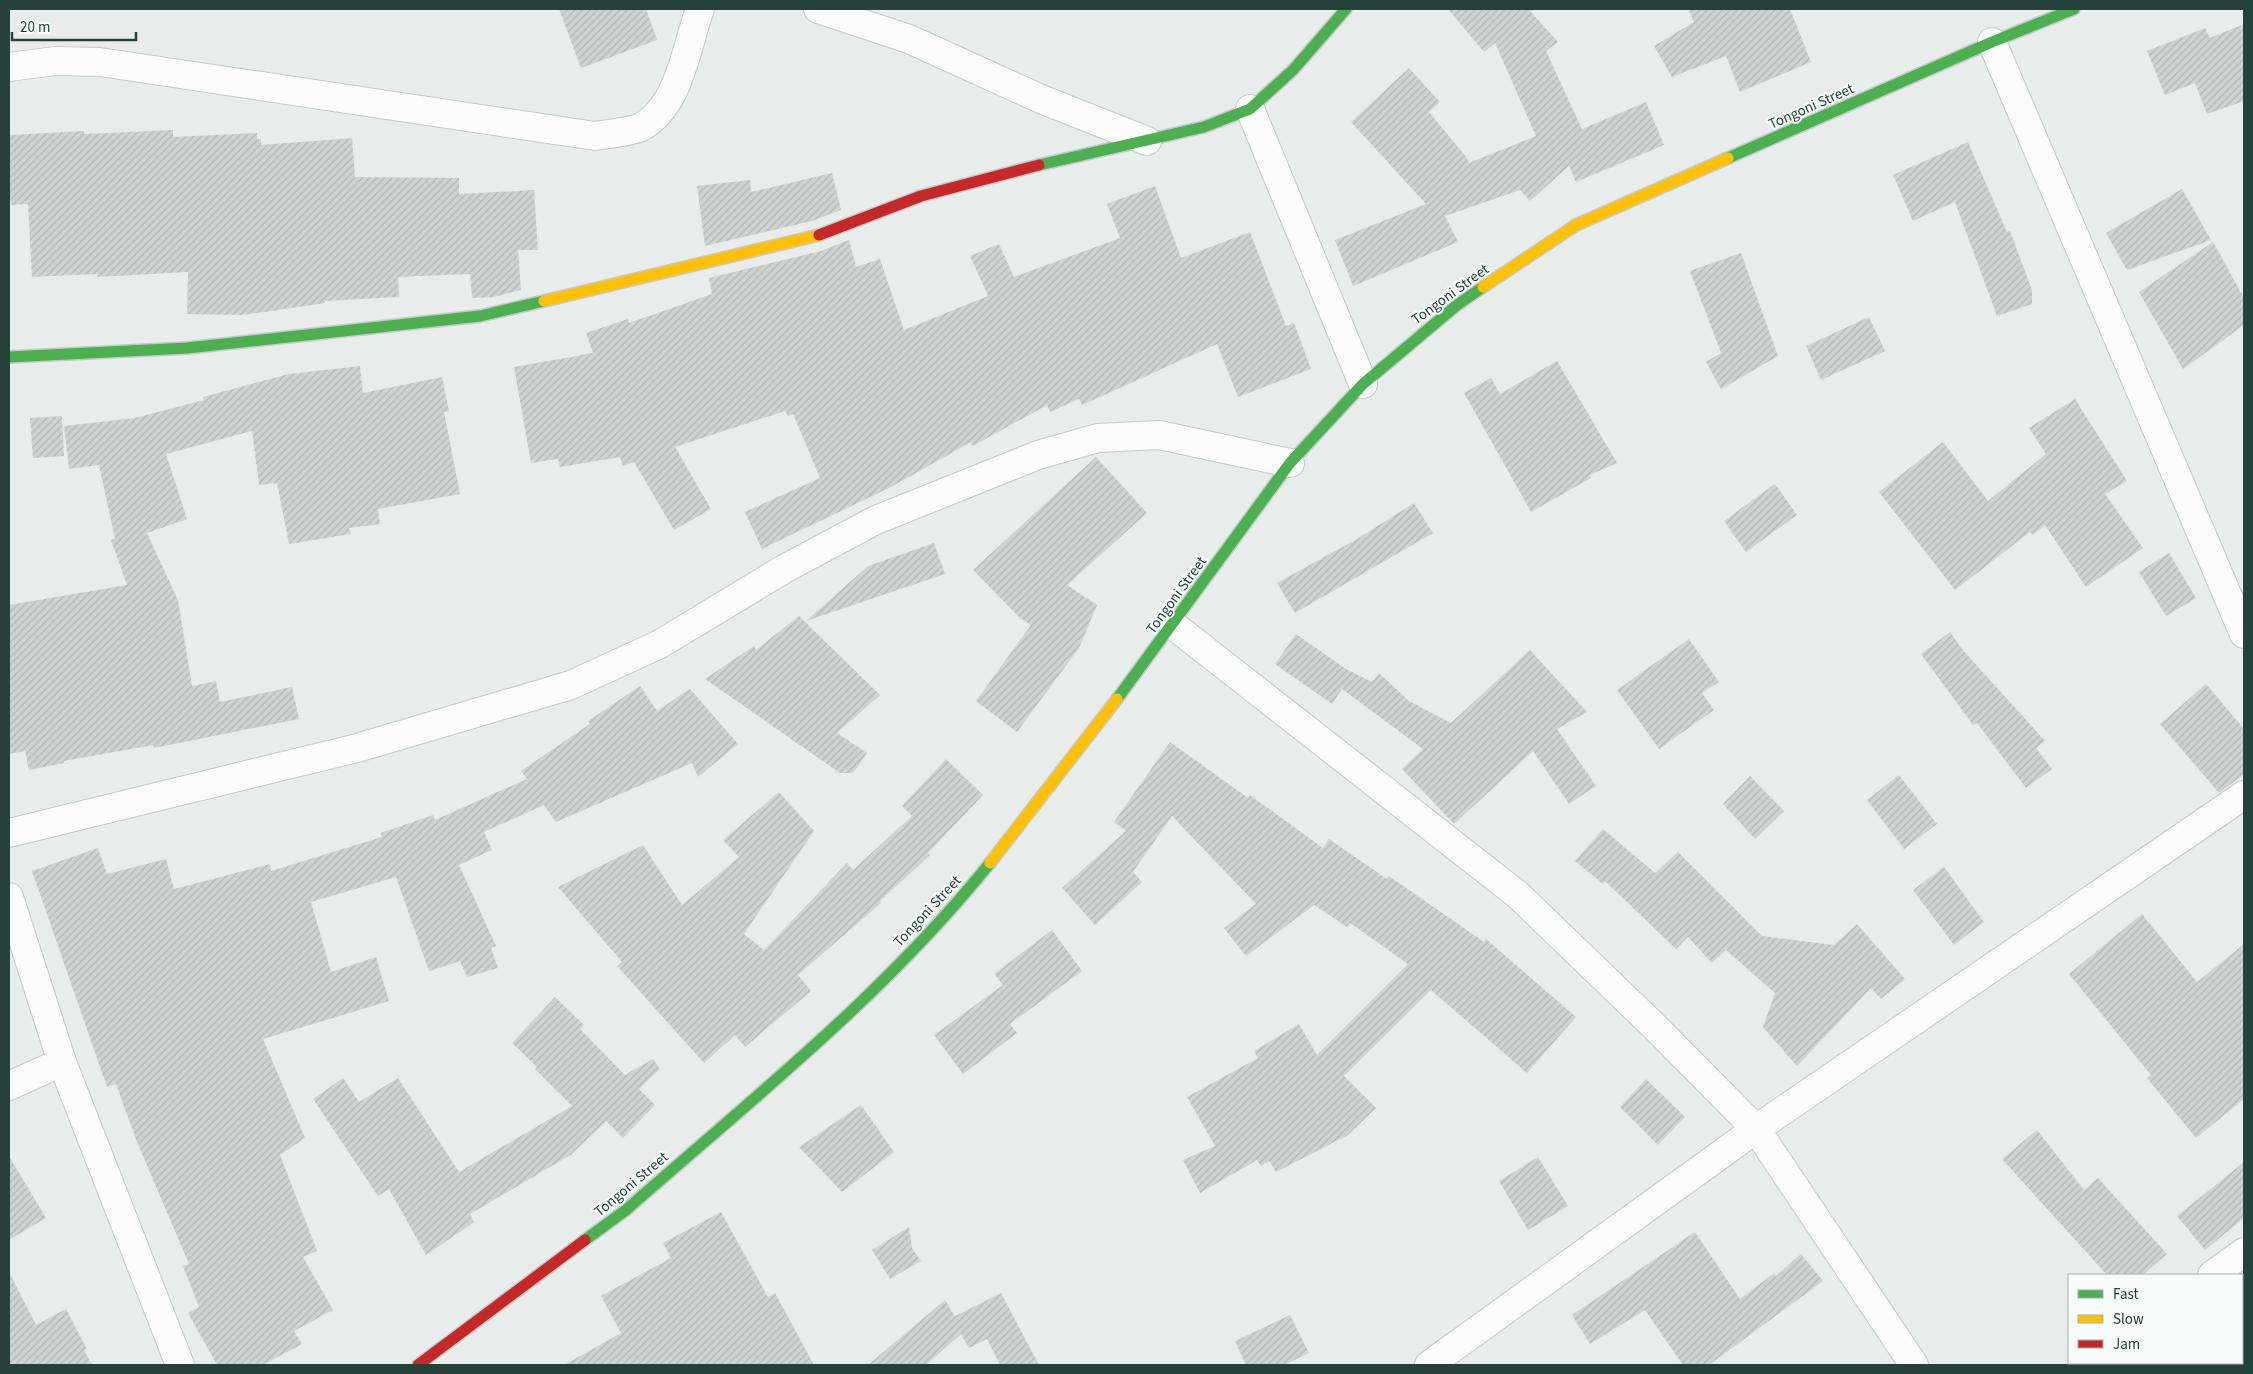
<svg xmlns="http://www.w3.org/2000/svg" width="2253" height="1374" viewBox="0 0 2253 1374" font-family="'Source Sans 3',sans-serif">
<defs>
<pattern id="building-hatch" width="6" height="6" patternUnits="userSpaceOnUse" patternTransform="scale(1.25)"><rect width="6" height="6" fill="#cfd4d2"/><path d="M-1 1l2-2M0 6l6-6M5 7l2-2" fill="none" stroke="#b2b7b5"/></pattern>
</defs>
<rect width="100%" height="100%" fill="#e8edeb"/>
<g fill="url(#building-hatch)">
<path d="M559,9h87l11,31 -76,28z"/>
<path d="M1448,9h86l-3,3 27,30 -12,9 36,78 64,-27 18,43 -88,37 -7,-16 -39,35 -10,-11 -75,26 13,26 -105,44 -18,-46 91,-36 -75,-82 58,-54 31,34 -11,10 38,46 2,5 67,-27 -41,-93 -11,9z"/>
<path d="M1688,9h102l21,53 -71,30 -14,-36 -54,21 -18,-31 40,-24z"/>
<path d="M2244,24v77l-37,13 -12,-31 -30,12 -18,-44 58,-23 5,10z"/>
<path d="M173,130v7l84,-4v6h4v6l91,-7 3,39 104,1v16l75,-4 4,60h-20l3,40 -27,7 -22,1 -2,-24 -72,3 1,20 -74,4v2l-82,12 -56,-1 1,-42 -91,5v-3l-65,3 -4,-73 -17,1 -2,-17v-53l75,-4v3z"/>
<path d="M1968,142l39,90 3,-1 22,59v14l-35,12 -42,-114 -42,19 -20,-46z"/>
<path d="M832,173l9,37 -29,11 -107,25 -8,-60 53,-6 1,12z"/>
<path d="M1155,186l26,72 69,-26 36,94 8,-3 17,46 -73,28 -21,-53 -135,61 -3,-6 -29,13 -3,-7 -74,41 -2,-4 -80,45 -129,62 -17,-37 75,-34 -27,-64 -5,2 -3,-5 -110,36 36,62 -37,21 -40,-68 -11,4 -3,-9 -60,10 -2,-8 -27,4 -17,-96 79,-14 -7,-20 42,-14 1,4 83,-29 -3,-16 112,-27 28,-11 7,27 24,-8 24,71 84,-34 -18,-40 29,-12 15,33 106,-39 -13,-34z"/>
<path d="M2182,189l29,51 -84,30 -21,-37z"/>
<path d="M2213,242l31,56v27l-61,44 -44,-77z"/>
<path d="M1741,253l37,103 -57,33 -15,-27 15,-9 -31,-82z"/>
<path d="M1869,317l16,34 -64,29 -15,-34z"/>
<path d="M1557,361l60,102 -27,12 1,3 -60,34 -67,-119 27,-15 9,16z"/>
<path d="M360,366l3,27 79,-16 7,34 -5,1 16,82 -82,15 2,15 -31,4 2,6 -62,10 -12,-61 -18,2 -7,-54 -86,23 21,65 -40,14 31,67 14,86 24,-5 4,21 72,-15 7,32 -145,29 -1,-3 -89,16v2l-35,7 -4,-19 -16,3v-149l118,-20 -16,-45 4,-1 -16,-74 -30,4 -5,-43 71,-8 69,-18 -1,-3 86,-23z"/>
<path d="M2075,399l52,82 -22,13 38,54 -57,39 -41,-62 -12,10 -3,-3 -75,58 -76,-98 64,-50 45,59 58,-47 -17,-26z"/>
<path d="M62,416l2,40 -31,2 -3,-40z"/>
<path d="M1096,457l51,56 -80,72 30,20 -18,43 -62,84 -41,-31 55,-76 -11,-7 -47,-48z"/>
<path d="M1775,484l22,31 -51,37 -22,-31z"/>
<path d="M1414,503l19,30 -138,80 -18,-30 80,-44z"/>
<path d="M934,543l11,31 -139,47 62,-55z"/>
<path d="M2169,553l27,45 -30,18 -27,-44z"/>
<path d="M799,616l81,79 -43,38 30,20 -14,20h-13l-135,-94 49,-33 2,4z"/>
<path d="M1950,632l12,17 83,92 -9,7 16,21 -26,19 -49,-65 -4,2 -52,-71z"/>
<path d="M1296,634l50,35 26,13 7,-9 30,28 42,22 79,-73 57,62 -30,17 39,57 -27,18 -36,-53 -79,73 -52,-55 21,-20 -81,-60 -10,15 -57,-40z"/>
<path d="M1689,639l30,43 -17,11 12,17 -55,39 -42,-59z"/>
<path d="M2206,684l38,45v45l-25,19 -59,-69z"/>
<path d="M640,686l17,25 33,-22 48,55 -40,33 -6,-14 -136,59 -12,-17 -60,27 8,18 -33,15 37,81 -5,2 7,20 -31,9 -7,-16 -31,10 -33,-94 -85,25 20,70 45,-15 13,44 -126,38 42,99 -25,17 37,96 -14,6 30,53 -39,21 8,13 -39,21h-46l-29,-52 11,-6 -16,-41 6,-2 -52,-122 -21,-58 -9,3 -75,-216 66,-23 9,26 59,-15 8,30 96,-25 1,7 111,-34 -1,-4 52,-18 2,5 92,-41 -6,-8 69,-47 -2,-3z"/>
<path d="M1170,742l78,56 2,-3 73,53 6,-9 58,40 2,-3 95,66 2,-3 90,78 -49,56 -96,-83 -87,86 32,32 -28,27 -72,37 -7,-11 -8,5 -4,-6 -57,33 -17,-33 32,-14 -28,-49 71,-39 -4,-7 45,-27 18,31 91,-91 -58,-41 -3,4 -33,-22 -68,51 -22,-28 32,-24 -84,-88 -39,56 9,10 -47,43 -33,-37 64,-57 -12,-9z"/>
<path d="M946,759l37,36 -55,58 2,2 -50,46 1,2 -83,72 13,16 -66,56 -10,-12 -31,28 -87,-97 5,-4 -64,-75 85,-42 39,60 57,-48 -16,-17 56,-48 35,39 -70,103 20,16 83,-87 6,7 59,-54 -10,-10z"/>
<path d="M1899,775l38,49 -33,25 -37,-49z"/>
<path d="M1750,776l34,35 -29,28 -32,-35z"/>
<path d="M1603,829l52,44 23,-21 84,84 72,9 23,-21 48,55 -24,20 -10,-11 -74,78 -34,-39 12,-34 -49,-43 -14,13 -24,-26 -12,12 -71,-68 -2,3 -28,-23z"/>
<path d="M1944,867l40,55 -30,23 -41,-55z"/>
<path d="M2142,914l55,68 47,-38v155l-48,39 -49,-60 4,-3 -82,-101z"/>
<path d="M1052,930l30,41 -72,53 7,9 -54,41 -29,-39 69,-50 -9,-11z"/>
<path d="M555,997l29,28 -4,4 45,46 28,-16 7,10 -21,20 16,16 -32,33 -17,-17 -34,33 -102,60 4,8 -48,33 -37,-66 -11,7 -65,-97 30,-21 16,24 39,-24 61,94 113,-66 -37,-37 2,-2 -25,-24z"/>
<path d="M1646,1079l39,38 -27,28 -38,-38z"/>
<path d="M861,1105l33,47 -52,40 -43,-45z"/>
<path d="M2037,1130l47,60 14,-12 69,76 -24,21h-36l-105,-116z"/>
<path d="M9,1156l37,62 -37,22z"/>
<path d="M1538,1157l30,49 -40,24 -29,-49z"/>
<path d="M2244,1162v56l-39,32 -28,-34z"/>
<path d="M721,1212l47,85 7,-4 39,72h-250l57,-32 -20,-37 70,-38 -8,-15z"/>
<path d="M909,1227l3,21 9,13 -31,18 -18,-29z"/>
<path d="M1695,1232l45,67 34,-26 2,3 25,-22 22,27 -114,84h-26l-38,-55 -55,34 -18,-29z"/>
<path d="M9,1272l27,53 30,-16 21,40 -3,1 8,15h-83z"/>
<path d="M1001,1293l38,72h-39l-13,-26 -18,9 -8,-14 -35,31h-58l77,-65 10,16z"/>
<path d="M1290,1315l19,38 -25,12h-38l-11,-24z"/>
</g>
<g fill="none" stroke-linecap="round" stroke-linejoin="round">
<defs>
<g id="street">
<path d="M818,9l91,30 132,60 106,42"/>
<path d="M1992,42l252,592"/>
<path d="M9,67l46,-6 45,1 495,74c13,-2 35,-4 46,-9 39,-21 45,-80 59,-118"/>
<path d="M1250,109l113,275"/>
<path d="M1173,625l345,270 136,131 102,103 158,236"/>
<path d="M9,833l348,-85 214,-63 89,-41 124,-75 92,-49 162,-65 60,-17 61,-3 131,28"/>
<path d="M9,897l53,165 118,303"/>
<path d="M9,1086l53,-24"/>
<path d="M2212,1275l32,-23"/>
<path d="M1429,1365l327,-236 488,-334"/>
<path d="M2092,1365l3,-2"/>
</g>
<g id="fast">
<path d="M1728,158l264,-116 82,-33"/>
<path d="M1039,165l165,-38 46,-18 43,-39 53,-61"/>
<path d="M9,357l178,-9 293,-32 64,-15"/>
<path d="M1117,699l173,-236 73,-79 94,-79 26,-18"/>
<path d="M585,1240l41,-30c125,-110 259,-216 364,-347"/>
</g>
<g id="slow">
<path d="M1483,287l93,-62 152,-67"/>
<path d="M544,301l275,-66"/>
<path d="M990,863l127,-164"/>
</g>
<g id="jam">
<path d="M819,235l102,-39 118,-31"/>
<path d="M418,1365l167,-125"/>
</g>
</defs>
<use href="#street" stroke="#c5cac8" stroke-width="30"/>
<use href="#fast" stroke="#c3cbc8" stroke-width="14"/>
<use href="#slow" stroke="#c3cbc8" stroke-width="14"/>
<use href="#jam" stroke="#c3cbc8" stroke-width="14"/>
<use href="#street" stroke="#fcfcfc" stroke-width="28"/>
<use href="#fast" stroke="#4caf50" stroke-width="11"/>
<use href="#slow" stroke="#ffc107" stroke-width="11"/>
<use href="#jam" stroke="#c62828" stroke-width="11"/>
</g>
<g text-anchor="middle" stroke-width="4" stroke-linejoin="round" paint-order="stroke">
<g font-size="15" fill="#24423a" stroke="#f7fbf9">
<text transform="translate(1811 106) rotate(-24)" y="5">Tongoni Street</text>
<text transform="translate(1450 294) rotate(-36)" y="5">Tongoni Street</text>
<text transform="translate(1176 595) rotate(-54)" y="5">Tongoni Street</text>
<text transform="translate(927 911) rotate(-47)" y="5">Tongoni Street</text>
<text transform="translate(631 1184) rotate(-40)" y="5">Tongoni Street</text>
</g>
</g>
<rect width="2253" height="1374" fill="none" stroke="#24423a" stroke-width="20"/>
<rect x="2068" y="1274" width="175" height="90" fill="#f7fbf9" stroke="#a3b1ad"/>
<rect x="2078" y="1290" width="25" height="8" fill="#4caf50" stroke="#a3b1ad"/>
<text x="2113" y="1299" font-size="15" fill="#24423a">Fast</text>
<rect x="2078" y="1315" width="25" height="8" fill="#ffc107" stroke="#a3b1ad"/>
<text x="2113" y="1324" font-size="15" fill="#24423a">Slow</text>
<rect x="2078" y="1340" width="25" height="8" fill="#c62828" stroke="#a3b1ad"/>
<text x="2113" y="1349" font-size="15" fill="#24423a">Jam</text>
<path d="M12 32v8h124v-8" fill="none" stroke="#24423a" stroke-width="2.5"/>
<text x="20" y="32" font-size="15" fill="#24423a" stroke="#f7fbf9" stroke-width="4" paint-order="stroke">20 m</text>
</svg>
